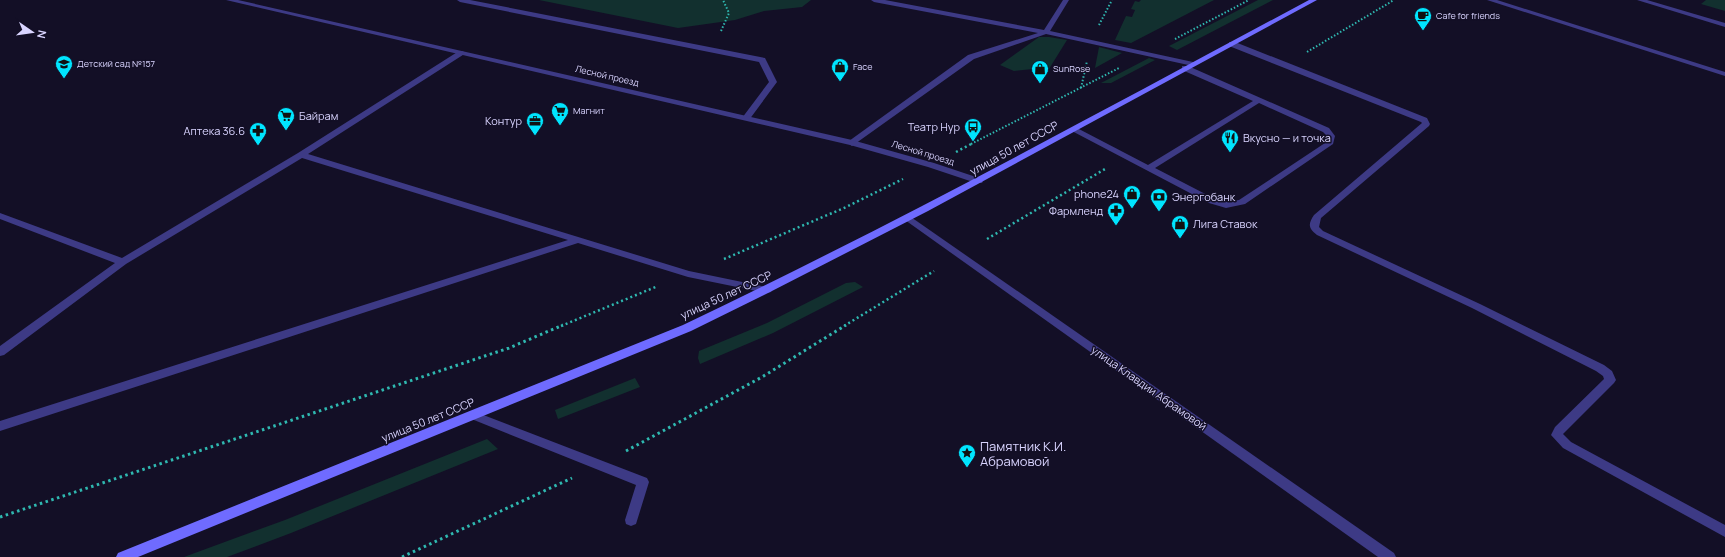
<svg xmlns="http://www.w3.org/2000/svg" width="1725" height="557" viewBox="0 0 1725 557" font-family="Manrope,sans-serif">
<rect width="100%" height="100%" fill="#130f26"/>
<g fill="#12302f">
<path d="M539,0h272l-9,7 -38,4 -29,9 -57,8z"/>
<path d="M1141,0h73l-83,43 -16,-3 11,-24 6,1 3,-7 -4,-1 4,-8 4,1z"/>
<path d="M1258,0h15l-96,50 -8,-4z"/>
<path d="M1706,0h19v11l-24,-7z"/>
<path d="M1039,37h10l18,3 -18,29 -7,-1 -28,3 -14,-6z"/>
<path d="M1099,47l23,6 -27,15z"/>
<path d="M1149,58l6,2 -44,23h-10z"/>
<path d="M855,282l8,5 -90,46 -73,31 -2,-6 1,-7 68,-28 79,-40z"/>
<path d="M635,378l5,9 -82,32 -3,-9z"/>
<path d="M487,439l11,10 -207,84 -64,24h-43l101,-37z"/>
</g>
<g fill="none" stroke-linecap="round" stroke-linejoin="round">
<g stroke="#2fb8b0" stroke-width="2" stroke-dasharray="1.5 2" stroke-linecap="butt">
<path d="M1099,25l13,-25"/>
<path d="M721,31l8,-18 -6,-13"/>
<path d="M1175,39l74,-39"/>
<path d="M1307,52l87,-52"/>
<path d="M1081,88l6,-27"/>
<path d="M971,144l148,-76"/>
</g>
<g stroke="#2fb8b0" stroke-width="2.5" stroke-dasharray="2 3" stroke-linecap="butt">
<path d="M956,152l17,-9"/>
<path d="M987,239l118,-70"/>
<path d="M724,259l120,-51 59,-29"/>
<path d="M561,326l97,-40"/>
<path d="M844,326l90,-55"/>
</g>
<g stroke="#2fb8b0" stroke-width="3" stroke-dasharray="2.5 3.5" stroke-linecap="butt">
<path d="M626,451l136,-74 84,-52"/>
<path d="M0,517l509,-169 54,-23"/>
<path d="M402,557l170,-79"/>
</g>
<g fill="#3d3a85" fill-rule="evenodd">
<path d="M457,0h13l295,58 12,24 -28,38h-6l-1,-2 27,-36 -10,-20 -299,-60z"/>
<path d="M871,0h14l159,30 19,-30h6l-19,31 143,31 4,2 -4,2 -147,-32 -72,25 -122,87 -4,-3 1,-2 119,-86 70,-22 -164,-31z"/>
<path d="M1487,0h10l228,72v4z"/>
<path d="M1637,0h10l78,23v4z"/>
<path d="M1229,42h6l192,76 3,6 -1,2 -108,92 -2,9 4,4 157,73 124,61 8,6 4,9 -2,3 -51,51 8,8 154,83v12l-162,-89 -12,-13 4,-8 49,-48 -1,-3 -7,-5 -124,-63 -155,-73c-9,-7 -9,-11 -3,-20l108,-92 -1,-1 -192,-76z"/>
<path d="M459,51h3l4,2 -158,101 381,117 82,17 1,2 -1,2 -4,1 -79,-16 -110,-34 -578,188v-10l568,-181 -266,-82 -176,106 -122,91 -4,1v-10l115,-83 -115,-44v-6l122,45 176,-105z"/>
<path d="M1182,66h6l141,62 6,8 -2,8 -88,60 -19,4 -17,-5 -139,-73 4,-2h3l71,37 105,-64 -71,-31zM1259,103l64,29 4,4 -2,7 -86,57 -13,2 -11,-3 -60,-31z"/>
<path d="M473,411l174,67 2,4 -13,42 -5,2 -5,-2 -1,-4 11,-35 -167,-67 -2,-3 2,-3z"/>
</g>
<g fill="#3d3a85" fill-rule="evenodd">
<path d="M226,0h12l614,140 82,23 48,16 1,2 -1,2h-6l-48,-16 -78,-22z"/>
<path d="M908,215l486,338 2,4h-18l-473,-337 -2,-2z"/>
</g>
<path fill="#6f6bff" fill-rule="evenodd" d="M1309,0h8l-389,211 -158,81 -79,39 -553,226h-22l2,-4 565,-228c212,-101 419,-214 626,-325z"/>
</g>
<defs>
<symbol id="cafe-pin" viewBox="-11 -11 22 30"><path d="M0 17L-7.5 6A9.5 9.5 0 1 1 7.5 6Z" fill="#00e5ff" stroke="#130f26"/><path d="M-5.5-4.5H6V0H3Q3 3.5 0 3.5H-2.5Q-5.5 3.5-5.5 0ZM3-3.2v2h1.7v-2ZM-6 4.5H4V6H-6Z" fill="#111"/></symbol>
<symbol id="school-pin" viewBox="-11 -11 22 30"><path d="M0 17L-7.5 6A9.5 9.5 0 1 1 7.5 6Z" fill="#00e5ff" stroke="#130f26"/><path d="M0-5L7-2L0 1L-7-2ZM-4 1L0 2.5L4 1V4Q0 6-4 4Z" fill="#111"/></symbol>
<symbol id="shop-pin" viewBox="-11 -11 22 30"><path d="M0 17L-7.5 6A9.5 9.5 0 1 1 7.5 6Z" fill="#00e5ff" stroke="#130f26"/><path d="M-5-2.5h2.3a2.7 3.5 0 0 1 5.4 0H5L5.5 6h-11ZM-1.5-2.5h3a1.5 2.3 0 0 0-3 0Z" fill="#111"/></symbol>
<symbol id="supermarket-pin" viewBox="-11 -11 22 30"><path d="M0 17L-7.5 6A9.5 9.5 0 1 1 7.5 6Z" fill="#00e5ff" stroke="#130f26"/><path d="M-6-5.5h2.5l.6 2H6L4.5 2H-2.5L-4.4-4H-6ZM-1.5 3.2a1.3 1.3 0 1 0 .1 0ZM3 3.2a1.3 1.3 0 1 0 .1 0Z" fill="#111"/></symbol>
<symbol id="office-pin" viewBox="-11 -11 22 30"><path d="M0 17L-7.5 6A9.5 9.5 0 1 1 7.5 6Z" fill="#00e5ff" stroke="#130f26"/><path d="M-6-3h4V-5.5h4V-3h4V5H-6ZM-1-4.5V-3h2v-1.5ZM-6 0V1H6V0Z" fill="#111"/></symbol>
<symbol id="bus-pin" viewBox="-11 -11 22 30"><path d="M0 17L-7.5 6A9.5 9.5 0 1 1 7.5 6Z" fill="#00e5ff" stroke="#130f26"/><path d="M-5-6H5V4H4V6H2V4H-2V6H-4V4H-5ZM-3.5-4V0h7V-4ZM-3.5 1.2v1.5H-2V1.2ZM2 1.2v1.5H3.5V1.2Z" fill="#111"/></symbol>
<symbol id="pharmacy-pin" viewBox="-11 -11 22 30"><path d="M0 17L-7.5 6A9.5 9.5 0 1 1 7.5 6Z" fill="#00e5ff" stroke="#130f26"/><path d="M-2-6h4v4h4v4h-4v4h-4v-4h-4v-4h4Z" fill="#111"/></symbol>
<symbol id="restaurant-pin" viewBox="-11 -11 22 30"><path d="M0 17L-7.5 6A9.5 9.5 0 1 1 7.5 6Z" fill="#00e5ff" stroke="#130f26"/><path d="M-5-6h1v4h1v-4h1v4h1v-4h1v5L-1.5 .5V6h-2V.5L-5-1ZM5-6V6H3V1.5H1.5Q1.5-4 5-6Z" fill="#111"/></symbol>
<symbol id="bank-pin" viewBox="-11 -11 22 30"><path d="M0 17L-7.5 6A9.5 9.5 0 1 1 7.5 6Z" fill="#00e5ff" stroke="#130f26"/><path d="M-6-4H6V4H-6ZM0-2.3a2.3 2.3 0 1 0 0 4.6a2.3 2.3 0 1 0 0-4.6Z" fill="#111"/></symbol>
<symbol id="sight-pin" viewBox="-11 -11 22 30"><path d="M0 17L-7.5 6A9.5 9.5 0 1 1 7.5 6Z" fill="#00e5ff" stroke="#130f26"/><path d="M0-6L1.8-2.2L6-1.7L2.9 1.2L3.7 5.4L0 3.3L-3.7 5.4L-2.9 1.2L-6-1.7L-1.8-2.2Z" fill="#111"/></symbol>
</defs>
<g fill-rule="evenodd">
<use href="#cafe-pin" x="1413" y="6" width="20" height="27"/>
<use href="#school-pin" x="54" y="54" width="20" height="27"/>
<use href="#shop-pin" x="830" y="57" width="20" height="27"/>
<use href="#shop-pin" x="1030" y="59" width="20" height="27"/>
<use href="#supermarket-pin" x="550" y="101" width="20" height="27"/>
<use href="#supermarket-pin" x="276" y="106" width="20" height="27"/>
<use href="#office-pin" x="525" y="111" width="20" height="27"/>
<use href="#bus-pin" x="963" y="117" width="20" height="27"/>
<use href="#pharmacy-pin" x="248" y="121" width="20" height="27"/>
<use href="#restaurant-pin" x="1220" y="128" width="20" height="27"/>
<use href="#shop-pin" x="1122" y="184" width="20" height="27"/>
<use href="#bank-pin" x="1149" y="187" width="20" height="27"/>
<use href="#pharmacy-pin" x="1106" y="201" width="20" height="27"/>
<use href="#shop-pin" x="1170" y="214" width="20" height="27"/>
<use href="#sight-pin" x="957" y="443" width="20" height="27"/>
</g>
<g text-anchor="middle" stroke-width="3" stroke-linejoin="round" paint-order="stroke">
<g font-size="9" fill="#d9d4ff" stroke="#130f26" text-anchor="start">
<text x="1436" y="19">Cafe for friends</text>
<text x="77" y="67">Детский сад №157</text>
<text x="853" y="70">Face</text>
<text x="1053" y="72">SunRose</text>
<text x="573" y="114">Магнит</text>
</g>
<g font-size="9" fill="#d9d4ff" stroke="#130f26">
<text transform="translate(607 76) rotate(13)" y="3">Лесной проезд</text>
<text transform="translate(923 153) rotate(17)" y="3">Лесной проезд</text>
</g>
<g font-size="11" fill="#d9d4ff" stroke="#130f26" text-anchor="end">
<text x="299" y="120" text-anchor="start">Байрам</text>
<text x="522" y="125">Контур</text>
<text x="960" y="131">Театр Нур</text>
<text x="245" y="135">Аптека 36.6</text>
<text x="1243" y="142" text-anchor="start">Вкусно — и точка</text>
<text x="1119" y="198">phone24</text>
<text x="1172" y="201" text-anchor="start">Энергобанк</text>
<text x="1103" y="215">Фармленд</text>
<text x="1193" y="228" text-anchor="start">Лига Ставок</text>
</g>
<g font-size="11" fill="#d9d4ff" stroke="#130f26">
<text transform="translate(1014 148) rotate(-29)" y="4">улица 50 лет СССР</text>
<text transform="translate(726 295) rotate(-25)" y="4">улица 50 лет СССР</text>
<text transform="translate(1149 388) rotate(35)" y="4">улица Клавдии Абрамовой</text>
<text transform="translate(428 420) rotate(-22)" y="4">улица 50 лет СССР</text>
</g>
<g font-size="13" fill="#d9d4ff" stroke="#130f26" text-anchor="start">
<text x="980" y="451">Памятник К.И.<tspan x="980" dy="15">Абрамовой</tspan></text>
</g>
</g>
<g transform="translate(32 32) rotate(103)" stroke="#130f26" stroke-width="3" paint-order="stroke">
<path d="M0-3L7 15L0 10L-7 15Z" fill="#d9d4ff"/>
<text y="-6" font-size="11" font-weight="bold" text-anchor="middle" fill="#d9d4ff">N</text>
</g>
</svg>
